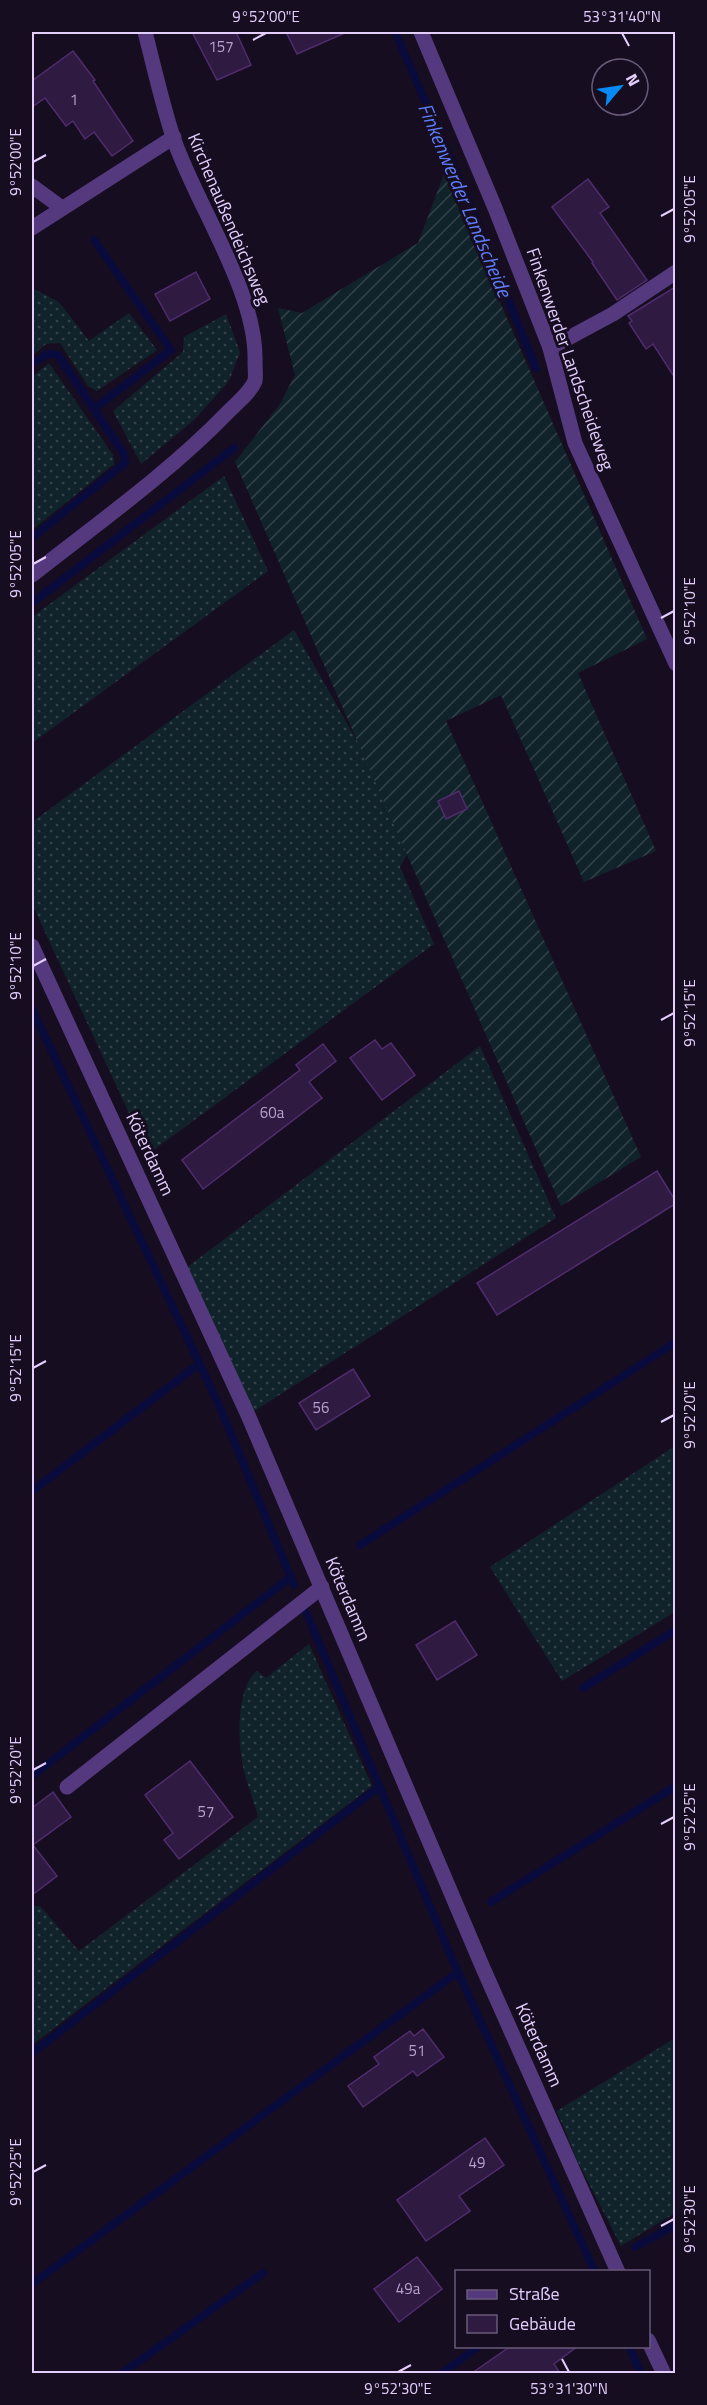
<svg xmlns="http://www.w3.org/2000/svg" width="707" height="2405" viewBox="0 0 707 2405" font-family="'Titillium Web',sans-serif">
<defs>
<pattern id="grass-dots" width="8" height="8" patternUnits="userSpaceOnUse" patternTransform="scale(1.5)"><rect width="8" height="8" fill="#11232a"/><path d="M2 2h.1M6 6h.1" fill="none" stroke="#34424a" stroke-width="1.8" stroke-linecap="round"/></pattern>
<pattern id="garden-furrows" width="10" height="10" patternUnits="userSpaceOnUse" patternTransform="scale(1.5)"><rect width="10" height="10" fill="#11232a"/><path d="M-1 1l2-2M0 10L10 0M9 11l2-2" fill="none" stroke="#34424a"/></pattern>
</defs>
<rect width="100%" height="100%" fill="#170d21"/>
<g fill="url(#grass-dots)">
<path d="M32,288l27,14 30,39 40,-28 28,37 -60,41 -9,-5 -28,-43 -14,1 -14,12z"/>
<path d="M226,314l14,38 -11,29 -35,39 -53,44 -28,-53 70,-59 1,-15z"/>
<path d="M49,363l64,92 1,9 -82,66v-153z"/>
<path d="M224,476l44,95 -236,172v-126z"/>
<path d="M294,630l71,125 45,94 -10,18 34,77 -286,210 -116,-250v-82z"/>
<path d="M480,1046l76,172 -308,197 -66,-144z"/>
<path d="M675,1446v166l-113,69 -72,-114z"/>
<path d="M309,1644l63,142 -340,259v-139h8l39,45 179,-134c-5,-20 -15,-42 -17,-63 -3,-23 -3,-68 16,-83l9,7z"/>
<path d="M675,2038v175l-54,33 -44,-86 -20,-49z"/>
</g>
<path fill="url(#garden-furrows)" d="M444,174l203,465 -69,34 78,178 -72,31 -83,-187 -55,26 195,436 -80,49 -326,-744 45,-58 15,-29 -17,-67 24,5 116,-70z"/>
<g fill="none" stroke-linecap="round" stroke-linejoin="round">
<g stroke="#0a0b3d" stroke-width="8">
<path d="M395,32l69,158 72,178"/>
<path d="M94,240l77,110 -76,58"/>
<path d="M32,363l16,-9 10,1 66,99 1,9 -93,75"/>
<path d="M32,603l202,-155"/>
<path d="M32,1009l187,396 75,180"/>
<path d="M32,1491l167,-127"/>
<path d="M360,1545l316,-203"/>
<path d="M306,1612l147,349 142,311"/>
<path d="M583,1688l93,-58"/>
<path d="M32,1776l259,-199"/>
<path d="M491,1902l185,-116"/>
<path d="M32,2053l347,-266"/>
<path d="M635,2247l41,-22"/>
<path d="M32,2284l426,-312"/>
<path d="M629,2346l12,28"/>
<path d="M121,2374l142,-101"/>
<path d="M441,2374l38,-28"/>
</g>
</g>
<g fill="#2f1a41" stroke="#4f2c6d" stroke-width="1.5">
<path d="M192,32h44l15,33 -34,15z"/>
<path d="M286,32h61l-50,22z"/>
<path d="M73,51l22,29 -2,1 40,60 -21,15 -18,-24 -9,7 -12,-18 -7,5 -21,-28 -13,9v-26z"/>
<path d="M588,179l21,28 -9,6 47,67 -30,20 -25,-37 1,-1 -41,-55z"/>
<path d="M196,272l14,27 -40,22 -15,-27z"/>
<path d="M675,287v91l-22,-34 -7,5 -17,-26 3,-2 -4,-5z"/>
<path d="M459,791l8,18 -21,10 -8,-18z"/>
<path d="M375,1040l7,9 9,-6 24,32 -33,25 -32,-42z"/>
<path d="M323,1044l13,17 -27,21 13,16 -119,91 -21,-29 118,-90 -4,-5z"/>
<path d="M657,1171l18,29v4l-178,111 -20,-32z"/>
<path d="M353,1369l17,27 -54,34 -17,-27z"/>
<path d="M455,1621l22,34 -40,25 -21,-35z"/>
<path d="M190,1761l43,56 -54,42 -15,-19 9,-7 -28,-38z"/>
<path d="M53,1792l18,25 -38,28 24,31 -25,19v-87z"/>
<path d="M423,2029l21,28 -27,19 -4,-5 -50,36 -15,-21 31,-22 -5,-7 36,-26 4,5z"/>
<path d="M485,2138l19,27 -45,31 11,15 -44,30 -29,-41z"/>
<path d="M417,2257l25,32 -43,33 -25,-33z"/>
<path d="M511,2346h67l-24,18 6,9h-88z"/>
</g>
<g fill="none" stroke-linecap="round" stroke-linejoin="round">
<g stroke="#54397f" stroke-width="15">
<path d="M421,32l74,176 55,140 25,95 101,221"/>
<path d="M32,186l30,22"/>
<path d="M32,228l142,-91"/>
<path d="M550,348l63,-34 63,-42"/>
<path d="M32,575c66,-52 137,-102 196,-163 9,-9 22,-19 27,-31 1,-5 0,-13 0,-18 3,-70 -59,-158 -82,-226 -11,-34 -19,-70 -28,-105"/>
<path d="M32,946l216,469 235,553 135,304"/>
<path d="M67,1787l255,-200"/>
<path d="M648,2340l16,34"/>
</g>
</g>
<path fill="none" stroke="#e4cefe" stroke-width="2" d="M622,33l7,13M253,40l13,-7M33,162l13,-7M661,216l13,-7M33,564l13,-7M661,618l13,-7M33,966l13,-7M661,1020l13,-7M33,1368l13,-7M661,1422l13,-7M33,1770l13,-7M661,1824l13,-7M33,2172l13,-7M661,2226l13,-7M562,2359l7,13M398,2372l13,-7"/>
<g text-anchor="middle" stroke-width="6" stroke-linejoin="round" paint-order="stroke">
<g font-size="15" fill="#b7a1cf">
<text x="221" y="52">157</text>
<text x="74" y="105">1</text>
<text x="272" y="1118">60a</text>
<text x="321" y="1413">56</text>
<text x="206" y="1817">57</text>
<text x="417" y="2056">51</text>
<text x="477" y="2168">49</text>
<text x="408" y="2294">49a</text>
</g>
<g font-size="18" fill="#e4cefe" stroke="#170d21">
<text transform="translate(229 219) rotate(67)" y="6">Kirchenaußendeichsweg</text>
<text transform="translate(570 359) rotate(71)" y="6">Finkenwerder Landscheideweg</text>
<text transform="translate(150 1154) rotate(65)" y="6">Köterdamm</text>
<text transform="translate(348 1599) rotate(67)" y="6">Köterdamm</text>
<text transform="translate(539 2045) rotate(66)" y="6">Köterdamm</text>
</g>
<g font-size="20" font-style="italic" fill="#5e7dfc" stroke="#170d21">
<text transform="translate(465 200) rotate(67)" y="7">Finkenwerder Landscheide</text>
</g>
</g>
<rect width="707" height="2405" fill="none" stroke="#170d21" stroke-width="66"/>
<rect x="455" y="2270" width="195" height="78" fill="#170d21" stroke="#695a79" stroke-width="1.5"/>
<rect x="467" y="2290" width="30" height="9" fill="#54397f" stroke="#695a79" stroke-width="1.5"/>
<text x="509" y="2300" font-size="18" fill="#e4cefe">Straße</text>
<rect x="467" y="2315" width="30" height="18" fill="#2f1a41" stroke="#695a79" stroke-width="1.5"/>
<text x="509" y="2330" font-size="18" fill="#e4cefe">Gebäude</text>
<g transform="translate(620 87) rotate(61)"><circle r="28" fill="#170d21" stroke="#695a79" stroke-width="1.5"/>
<path d="M0-4.5L10 22L0 15L-10 22Z" fill="#058af3"/>
<text y="-9" font-size="16" font-weight="bold" text-anchor="middle" fill="#e4cefe">N</text>
</g>
<rect x="33" y="33" width="641" height="2339" fill="none" stroke="#e4cefe" stroke-width="2"/>
<g font-size="15" text-anchor="middle" fill="#e4cefe">
<text x="266" y="22">9°52'00"E</text>
<text x="622" y="22">53°31'40"N</text>
<text transform="translate(16 162) rotate(-90)" y="5">9°52'00"E</text>
<text transform="translate(690 209) rotate(-90)" y="5">9°52'05"E</text>
<text transform="translate(16 564) rotate(-90)" y="5">9°52'05"E</text>
<text transform="translate(690 611) rotate(-90)" y="5">9°52'10"E</text>
<text transform="translate(16 966) rotate(-90)" y="5">9°52'10"E</text>
<text transform="translate(690 1013) rotate(-90)" y="5">9°52'15"E</text>
<text transform="translate(16 1368) rotate(-90)" y="5">9°52'15"E</text>
<text transform="translate(690 1415) rotate(-90)" y="5">9°52'20"E</text>
<text transform="translate(16 1770) rotate(-90)" y="5">9°52'20"E</text>
<text transform="translate(690 1817) rotate(-90)" y="5">9°52'25"E</text>
<text transform="translate(16 2172) rotate(-90)" y="5">9°52'25"E</text>
<text transform="translate(690 2219) rotate(-90)" y="5">9°52'30"E</text>
<text x="398" y="2394">9°52'30"E</text>
<text x="569" y="2394">53°31'30"N</text>
</g>
</svg>
